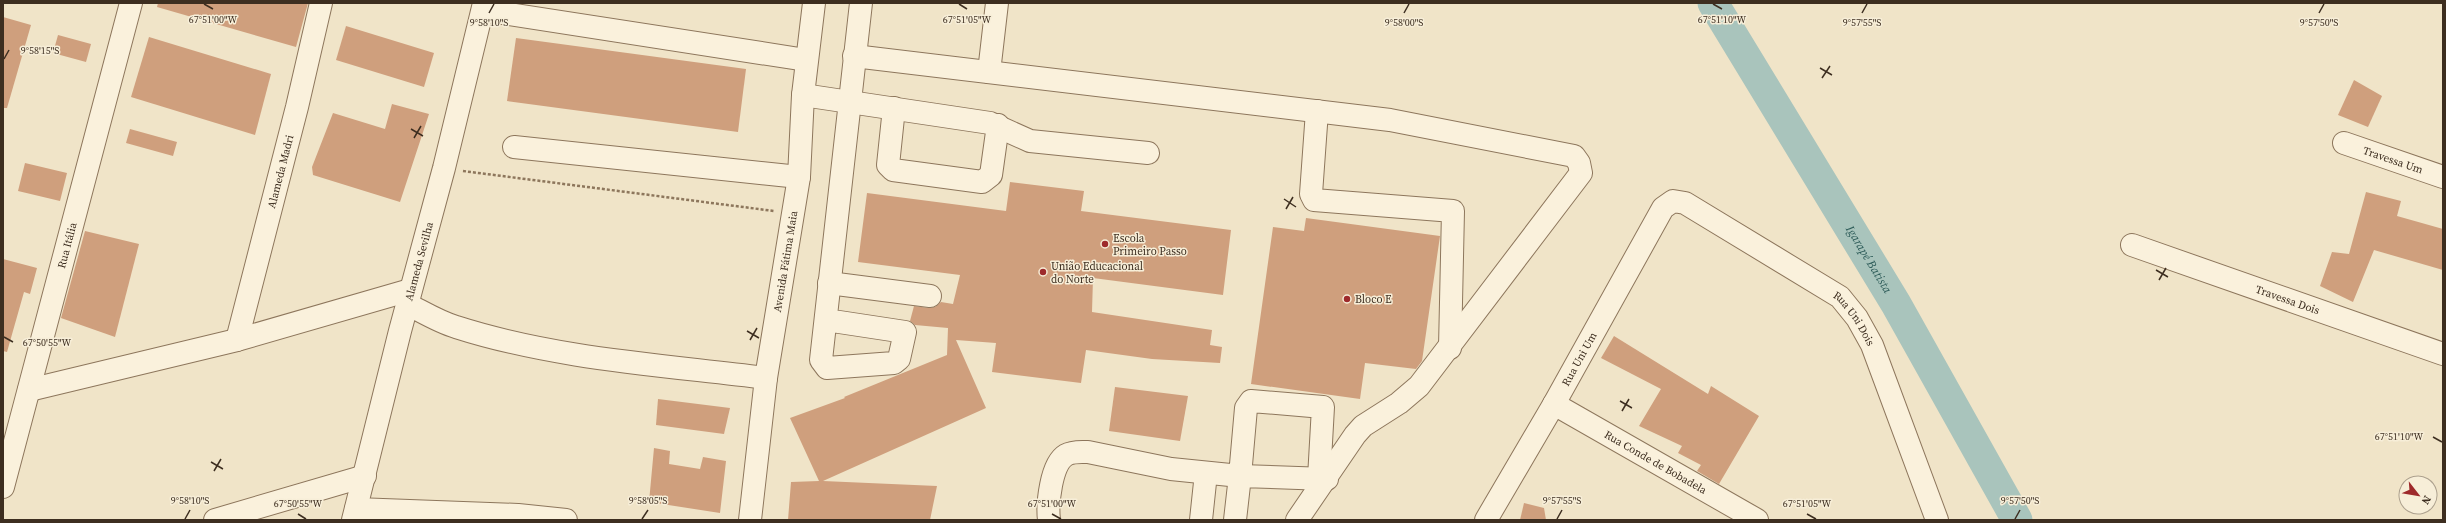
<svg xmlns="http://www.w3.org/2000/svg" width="2446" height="523" viewBox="0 0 2446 523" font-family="'Source Serif 4',serif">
<rect width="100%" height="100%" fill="#f0e4c8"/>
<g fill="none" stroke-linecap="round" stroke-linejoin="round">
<path stroke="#a9c4bc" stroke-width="31" id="s1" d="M1713,3l183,301 121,216"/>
</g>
<g fill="#cf9f7d">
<path d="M158,3h150l-12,44 -139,-40z"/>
<path d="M3,17l28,8 -24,83h-4z"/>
<path d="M346,26l88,27 -10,34 -88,-27z"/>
<path d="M58,35l33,9 -5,18 -33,-9z"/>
<path d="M149,37l122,37 -16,61 -124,-38z"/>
<path d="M516,38l230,31 -8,63 -231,-31z"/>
<path d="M2354,80l28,16 -14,31 -30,-12z"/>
<path d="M392,104l37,10 -29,88 -87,-27 -1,-8 21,-54 52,16z"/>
<path d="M130,129l47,13 -4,14 -47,-13z"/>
<path d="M25,163l42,10 -7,28 -42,-10z"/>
<path d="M1010,182l74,9 -3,20 150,19 -8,65 -130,-17 -1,34 120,18 -2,15 12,2 -2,16 -68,-4 -66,-9 -5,33 -89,-11 4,-29 -40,-3 30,68 -163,73 114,5 -7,34h-142l3,-38 28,-1 -29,-63 55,-20 -1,-1 103,-42 1,-27 -33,-3 -5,-4 4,-15 15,2 6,-1 6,-5 12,2 7,-29 -102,-13 9,-69 139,18z"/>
<path d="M2366,192l35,9 -4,15 46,13v41l-69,-20 -21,52 -33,-16 12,-34 17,2z"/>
<path d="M1306,218l134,18 -18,125 -6,8 -51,-6 -5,36 -109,-15 22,-157 31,4z"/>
<path d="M85,231l54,13 -24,93 -54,-19z"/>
<path d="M3,259l34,9 -7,26 -6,-2 -17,60 -4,-1z"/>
<path d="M1614,336l94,58 3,-8 48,30 -40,68 -22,-13 4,-6 -23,-12 4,-7 -43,-20 22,-37 -60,-31z"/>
<path d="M1115,387l73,9 -8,45 -71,-10z"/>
<path d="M658,399l72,9 -6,26 -68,-9z"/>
<path d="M654,448l16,3 -1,13 31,5 3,-12 23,4 -6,52 -71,-11z"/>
<path d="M1524,503l20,5 2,12h-26z"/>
</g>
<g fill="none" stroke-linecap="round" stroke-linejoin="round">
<defs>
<g id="minor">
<path d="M483,10l323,50"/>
<path d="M854,56l536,64 184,36 5,7 2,10 -162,213 -20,17 -36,23 -8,9 -58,85"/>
<path d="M989,72l8,-69"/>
<path d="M803,95l187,28 40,18 118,12"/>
<path d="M894,108l-6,57 5,5 89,12 9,-7 7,-50"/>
<path d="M1317,111l-6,83 3,6 139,11 -3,137"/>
<path id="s2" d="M2344,143l99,34"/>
<path d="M514,147l285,30"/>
<path id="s3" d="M2132,245l311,109"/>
<path d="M829,283l101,13"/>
<path d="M407,304c16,8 32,18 49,23 100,32 207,38 310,51"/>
<path d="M826,320l79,12 -6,27 -5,4 -67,5 -6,-8 40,-357"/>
<path id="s4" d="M237,340l60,-233 24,-104"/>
<path d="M29,390l208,-50 173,-50"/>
<path id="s5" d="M1554,404l203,116"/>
<path id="s6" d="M3,487l128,-484"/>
<path d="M356,509l162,6 48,5"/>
<path d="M215,520l150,-44"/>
<path id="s7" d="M353,520l47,-189 44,-163 40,-165"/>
<path id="s8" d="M750,520l16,-142 33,-201 4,-82 11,-92"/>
<path d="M1049,520c-2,-16 2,-56 17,-65 7,-4 15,-3 22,-3l83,17 69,7 6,-68 5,-7 72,6 -4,71"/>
<path d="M1201,520l5,-47"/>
<path d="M1235,520l5,-44 87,3"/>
<path id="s9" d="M1486,520l68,-116 109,-196 10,-7 12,2 155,94 17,21 15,27 65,175"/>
</g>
</defs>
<use href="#minor" stroke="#8d765c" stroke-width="24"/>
<path stroke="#8d765c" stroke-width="2.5" stroke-dasharray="3 2" stroke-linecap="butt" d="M463,171l311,40"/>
<use href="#minor" stroke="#faf1dc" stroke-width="22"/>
</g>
<path fill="none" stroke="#3d2e20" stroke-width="1.5" d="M204,4l9,5M959,4l8,5M1713,4l9,5M489,13l5,-9M1404,13l5,-9M1862,13l5,-9M2319,13l5,-9M4,59l5,-9M1820,68l12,7M1822,78l8,-12M411,129l12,7M414,138l7,-12M1284,199l12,8M1286,209l7,-12M2156,270l12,7M2159,280l7,-12M747,331l12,7M4,337l9,5M750,340l7,-12M1620,401l12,7M1622,411l7,-12M2433,437l9,5M211,462l12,7M214,471l7,-12M298,514l8,5M1052,514l9,5M1807,514l9,5M185,519l5,-9M642,519l6,-9M1557,519l5,-9M2015,519l5,-9"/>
<g fill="#9e2a2b" stroke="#f7eed8" stroke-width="1.5">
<circle cx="1105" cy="244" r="4"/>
<circle cx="1043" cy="272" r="4"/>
<circle cx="1347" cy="299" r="4"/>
</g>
<g text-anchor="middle" stroke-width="3" stroke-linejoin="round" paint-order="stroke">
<g font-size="11" fill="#3d2e20" stroke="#f7eed8">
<text dy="4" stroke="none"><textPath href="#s2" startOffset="52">Travessa Um</textPath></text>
<text dy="4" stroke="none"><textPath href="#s4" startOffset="174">Alameda Madri</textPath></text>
<text dy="4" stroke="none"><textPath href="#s6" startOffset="250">Rua Itália</textPath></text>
<text dy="4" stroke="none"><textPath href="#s7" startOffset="267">Alameda Sevilha</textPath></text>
<text dy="4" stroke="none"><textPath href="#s8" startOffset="261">Avenida Fátima Maia</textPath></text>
<text dy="4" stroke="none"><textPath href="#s3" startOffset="165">Travessa Dois</textPath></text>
<text dy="4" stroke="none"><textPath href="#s9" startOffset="590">Rua Uni Dois</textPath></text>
<text dy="4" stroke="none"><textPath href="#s9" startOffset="186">Rua Uni Um</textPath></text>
<text dy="4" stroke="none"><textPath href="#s5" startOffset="117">Rua Conde de Bobadela</textPath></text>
</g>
<g font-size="11" fill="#3d2e20" stroke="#f7eed8" text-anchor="start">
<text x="1113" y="242">Escola<tspan x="1113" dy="13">Primeiro Passo</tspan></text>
<text x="1051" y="270">União Educacional<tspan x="1051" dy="13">do Norte</tspan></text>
<text x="1355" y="303">Bloco E</text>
</g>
<g font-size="12" font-style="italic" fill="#2f5d5a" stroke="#f7eed8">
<text dy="4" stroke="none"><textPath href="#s1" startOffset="300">Igarapé Batista</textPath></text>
</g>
</g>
<g font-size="10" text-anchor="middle" fill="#3d2e20" stroke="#f7eed8" stroke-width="3" stroke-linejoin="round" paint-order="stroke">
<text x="213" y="23">67°51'00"W</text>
<text x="967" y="23">67°51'05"W</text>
<text x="1722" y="23">67°51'10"W</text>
<text x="489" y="26">9°58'10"S</text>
<text x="1404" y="26">9°58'00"S</text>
<text x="1862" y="26">9°57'55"S</text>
<text x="2319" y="26">9°57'50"S</text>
<text x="40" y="54">9°58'15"S</text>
<text x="47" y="346">67°50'55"W</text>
<text x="2399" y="440">67°51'10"W</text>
<text x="190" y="504">9°58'10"S</text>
<text x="648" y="504">9°58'05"S</text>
<text x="1562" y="504">9°57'55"S</text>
<text x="2020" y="504">9°57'50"S</text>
<text x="298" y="507">67°50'55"W</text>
<text x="1052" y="507">67°51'00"W</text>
<text x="1807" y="507">67°51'05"W</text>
</g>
<rect width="2446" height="523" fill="none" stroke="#3d2e20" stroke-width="8"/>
<g transform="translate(2418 495) rotate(121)"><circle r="19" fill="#f7eed8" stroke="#ada18e"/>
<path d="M0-3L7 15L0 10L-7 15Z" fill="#9e2a2b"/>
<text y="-6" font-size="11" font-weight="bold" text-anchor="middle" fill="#3d2e20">N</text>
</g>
</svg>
